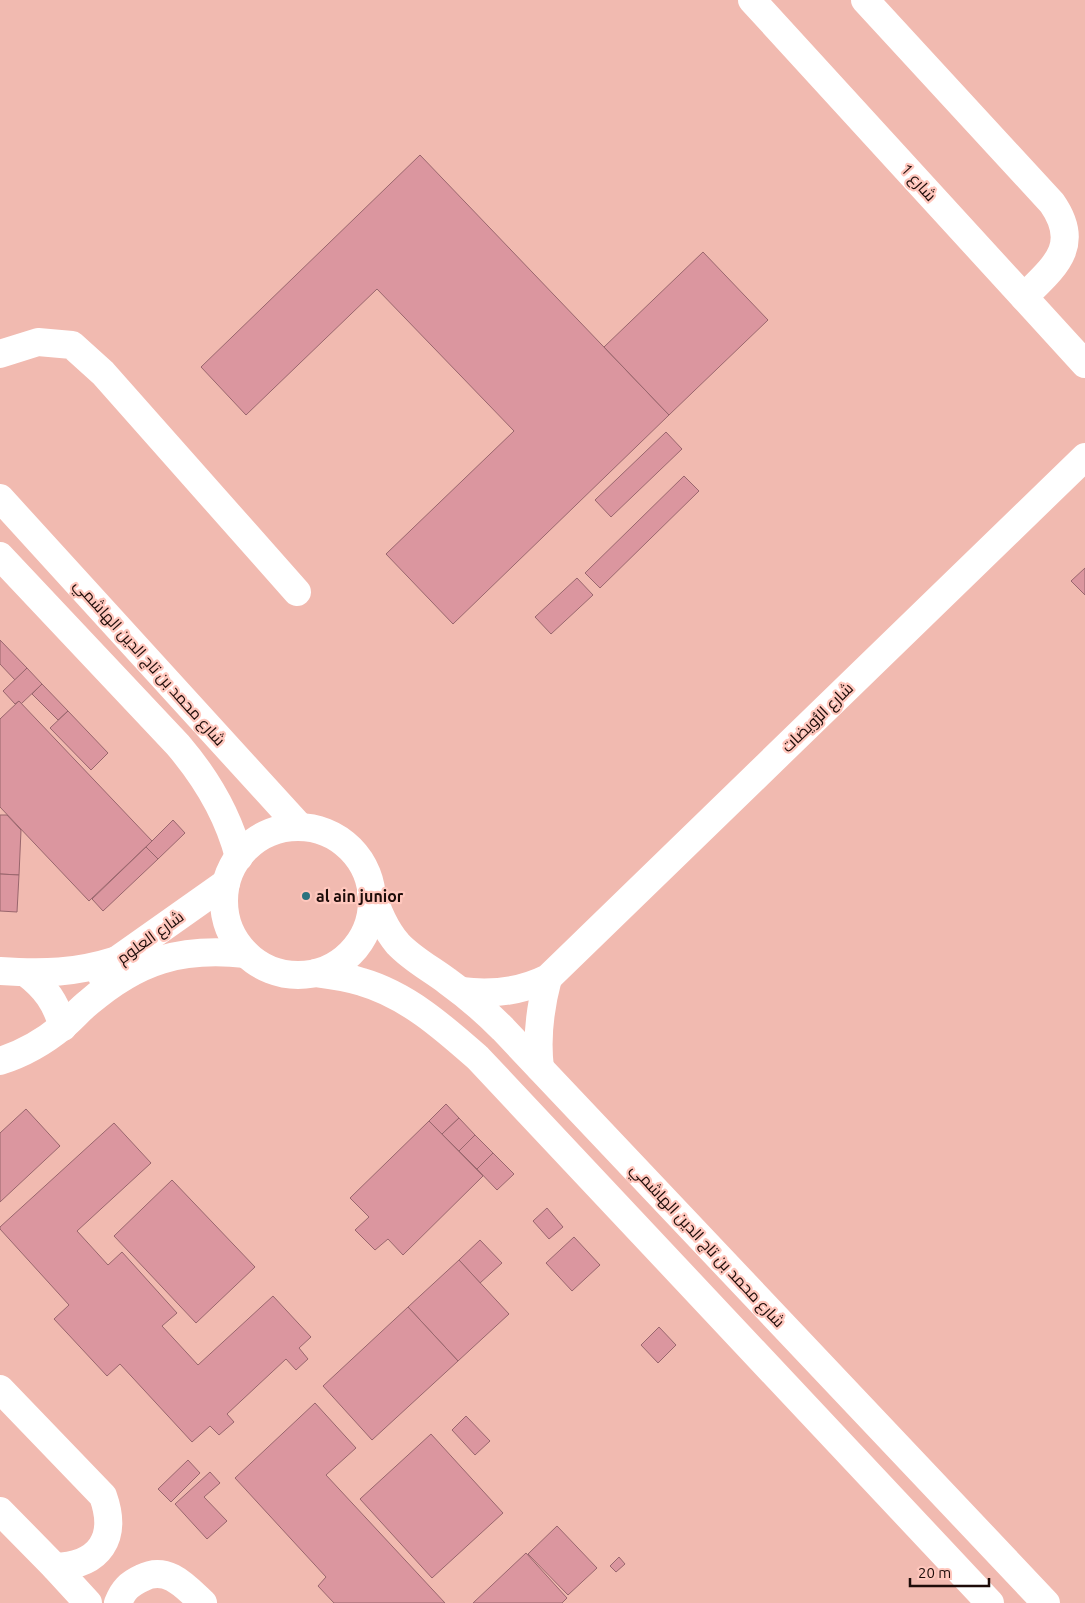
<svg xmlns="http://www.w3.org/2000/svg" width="1085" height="1603" viewBox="0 0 1085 1603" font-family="Ubuntu,Cairo,sans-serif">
<rect width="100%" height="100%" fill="#f1bab0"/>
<g fill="#db969f" stroke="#99666d">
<path d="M420,155l249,260 -216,209 -67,-70 128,-123 -137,-142 -131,126 -45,-48z"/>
<path d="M703,252l65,68 -99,95 -65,-68z"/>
<path d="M666,432l16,17 -71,68 -16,-17z"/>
<path d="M684,476l15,15 -99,97 -15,-15z"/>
<path d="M1085,568v27l-14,-14z"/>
<path d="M577,578l16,17 -42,39 -16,-17z"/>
<path d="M0,640l27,28 -12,12 -15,-16z"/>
<path d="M27,668l15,16 -21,20 -2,-3 -4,3 -12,-13z"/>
<path d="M42,684l26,27 -10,9 -26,-26z"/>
<path d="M19,701l133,140 -63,60 -89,-94v-88z"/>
<path d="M68,711l40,42 -17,17 -41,-42z"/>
<path d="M0,815h7l14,15 -2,45 -19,-1z"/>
<path d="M173,820l12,13 -27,26 -12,-12z"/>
<path d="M146,847l12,12 -55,52 -11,-12z"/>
<path d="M0,874l19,1 -2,37 -17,-1z"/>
<path d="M446,1104l13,14 -17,16 -13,-13z"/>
<path d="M26,1109l34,37 -60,56v-69z"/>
<path d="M459,1118l16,17 -16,16 -17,-17z"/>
<path d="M429,1121l54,55 -80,79 -15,-16 -13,11 -20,-20 14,-13 -19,-19z"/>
<path d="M114,1123l37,40 -74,68 31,34 14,-13 55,61 -15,13 36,39 75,-69 38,41 -12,11 9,11 -12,11 -10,-11 -59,55 7,8 -15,13 -9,-9 -18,16 -72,-78 -13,12 -53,-57 15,-14 -69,-76v-2z"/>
<path d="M475,1135l18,18 -16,16 -18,-18z"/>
<path d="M493,1153l21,21 -17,16 -20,-21z"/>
<path d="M172,1180l83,87 -59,56 -82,-87z"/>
<path d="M547,1208l16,19 -14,12 -16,-18z"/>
<path d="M574,1237l26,28 -28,26 -26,-28z"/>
<path d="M480,1240l22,23 -22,20 -21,-23z"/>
<path d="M459,1260l50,54 -51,47 -50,-54z"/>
<path d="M408,1307l50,54 -86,79 -49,-54z"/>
<path d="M659,1327l17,18 -18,18 -17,-18z"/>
<path d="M315,1403l41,45 -30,27 119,128h-111l-16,-17 8,-9 -91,-99z"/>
<path d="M466,1416l24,25 -15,14 -23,-25z"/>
<path d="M431,1434l72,79 -71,65 -72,-79z"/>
<path d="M188,1460l12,13 -29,29 -13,-13z"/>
<path d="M210,1472l10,11 -16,14 23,24 -20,18 -32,-35z"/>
<path d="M557,1526l40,42 -29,27 -40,-41z"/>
<path d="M526,1553l41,45 -5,5h-89z"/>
<path d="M619,1557l6,7 -9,8 -6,-6z"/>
</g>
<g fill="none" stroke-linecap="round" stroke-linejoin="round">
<g stroke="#fff" stroke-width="28">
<path d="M752,0l333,364"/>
<path d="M865,0l187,203c30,43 2,64 -28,94"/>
<path d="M0,354l38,-12 34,3 31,28 194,219"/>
<path d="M0,498l300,329"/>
<path d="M0,556l178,189c29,34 50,69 61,112"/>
<circle cx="298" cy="901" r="74"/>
<path d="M371,892c7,19 14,37 27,52 14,15 33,25 49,37 21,15 39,31 56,48l543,574"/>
<path d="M0,971c43,3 76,2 117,-11"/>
<path d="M26,973c20,15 30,30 37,54"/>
<path d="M316,973c16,2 31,4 46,9 45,13 82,46 116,76l512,545"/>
<path d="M102,976l15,-16 109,-77"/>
<path d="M461,991c31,4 59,1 87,-13l537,-521"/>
<path d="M0,1061c22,-7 45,-20 63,-35 9,-7 16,-16 25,-23 50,-43 93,-56 158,-49"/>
<path d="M540,1068c-4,-32 0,-60 8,-90"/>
<path d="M0,1389l103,107c15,42 -3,69 -48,71"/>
<path d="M0,1511l55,56 33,36"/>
<path d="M118,1603c5,-13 11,-19 24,-25 25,-13 43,8 61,25"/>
</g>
</g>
<circle fill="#2c737f" stroke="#ffc7bd" stroke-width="2" cx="306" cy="896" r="5"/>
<g text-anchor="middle" stroke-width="4.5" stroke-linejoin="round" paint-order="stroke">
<g font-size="16" fill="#1e0c09" stroke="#ffc7bd">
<text transform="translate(919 182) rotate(48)" y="6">شارع 1</text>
<text transform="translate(150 662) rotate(48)" y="6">شارع محمد بن تاج الدين الهاشمي</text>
<text transform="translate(817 717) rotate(-44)" y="6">شارع الرُّويضات</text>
<text transform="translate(150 937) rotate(-36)" y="6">شارع العلوم</text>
<text transform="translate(708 1245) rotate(47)" y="6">شارع محمد بن تاج الدين الهاشمي</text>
</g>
<g font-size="16" font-weight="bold" fill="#1e0c09" stroke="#ffc7bd" text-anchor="start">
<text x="316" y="902">al ain junior</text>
</g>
</g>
<path d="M910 1578v8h79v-8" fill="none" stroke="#1e0c09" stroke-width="2.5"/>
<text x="918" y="1578" font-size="15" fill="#1e0c09" stroke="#ffc7bd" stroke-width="4" paint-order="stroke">20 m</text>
</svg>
